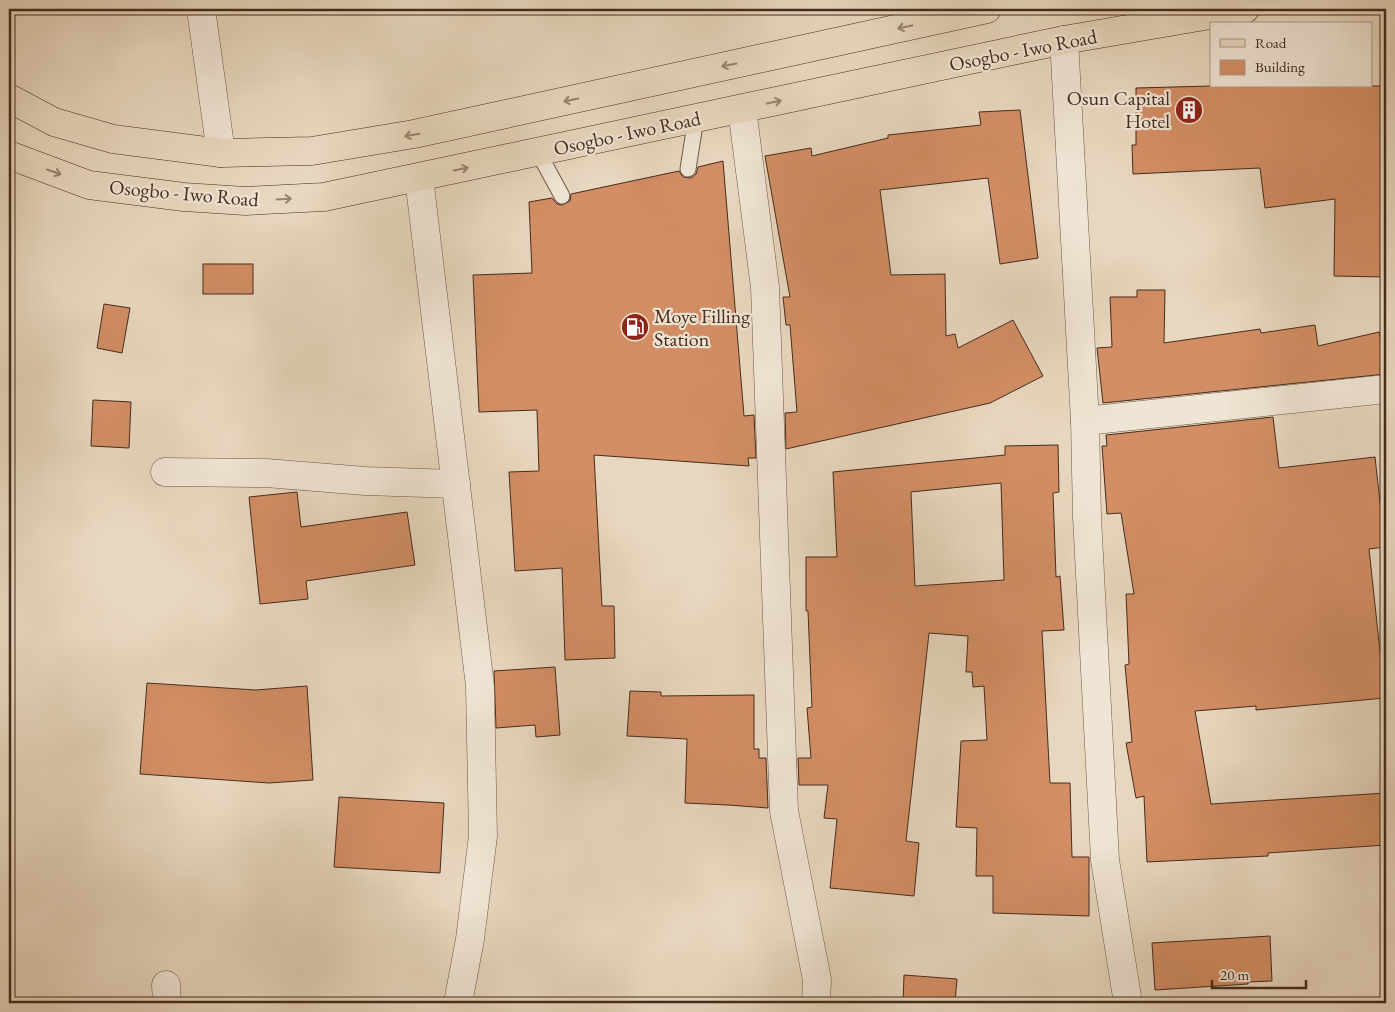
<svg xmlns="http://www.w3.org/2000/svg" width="1395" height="1012" viewBox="0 0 1395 1012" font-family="'EB Garamond',serif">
<rect width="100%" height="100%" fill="#e8d7bf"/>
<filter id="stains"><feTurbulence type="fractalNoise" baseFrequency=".004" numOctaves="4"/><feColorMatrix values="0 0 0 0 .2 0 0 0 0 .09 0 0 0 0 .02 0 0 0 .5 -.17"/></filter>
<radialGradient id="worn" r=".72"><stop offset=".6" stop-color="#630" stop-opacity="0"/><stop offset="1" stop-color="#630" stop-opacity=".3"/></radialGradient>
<g fill="#d38e65" stroke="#442c1d" fill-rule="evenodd">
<path d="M1211,86h172l3,37v154l-52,-1 1,-77 -70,9 -5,-40 -127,6 -1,-29h4v-57z"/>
<path d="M1020,110l18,148 -38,6 -12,-86 -108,12 11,85 54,-1 1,62 9,-2 3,14 55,-28 30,56 -53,27 -204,46 -1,-36 12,-1 -7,-87h-4l-3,-28h7l-25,-141 46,-8 1,8 76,-18v-3l93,-10 -2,-13z"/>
<path d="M723,161l21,255 10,-1 2,43h-8l1,8 -155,-11 8,151h12l1,52 -50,2 -3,-92 -47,3 -6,-99 30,-1 -2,-61 -58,2 -6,-137 59,-2 -3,-71 23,-4 5,6 5,1 8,-4 1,-7 108,-23 4,6 8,1 5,-4 2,-7z"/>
<rect x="203" y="264" width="50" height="30"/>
<path d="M1137,290h28l-1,53 96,-14 1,4 54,-8 3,21 61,-14 7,30v12l-283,29 -6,-55 15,-1 -2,-50h27z"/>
<path d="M104,304l26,4 -8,45 -25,-5z"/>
<path d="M93,400l38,2 -2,46 -38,-2z"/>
<path d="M1273,417l6,51 96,-11 10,90 -16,2 16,149 -129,12v-4l-61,5 16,93 175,-11v52l-118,8v3l-121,6 -3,-66 -8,2 -10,-55 6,-1 -7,-77 4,-1 -3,-70h8l-13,-81 -14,1 -5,-68h5l-1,-11z"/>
<path d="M1058,445l1,47 -6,1 3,84 4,-1 4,54 -22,1 8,152h20l2,74h17v59l-96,-3v-37h-17l1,-48 -21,-1 5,-86 26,-1 -3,-54 -11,1 -1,-15h-6l2,-36 -39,-3 -23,208 13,2 -5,53 -84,-8 7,-69 -13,-1 4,-33h-29l-1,-27h13l-4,-50 5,-1 -4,-96h-2v-54h31l-4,-85 172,-17v-9zM1001,483l3,97 -89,6 -4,-94z"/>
<path d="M297,492l4,35 106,-15 8,53 -109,16 2,18 -48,5 -11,-107z"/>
<path d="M555,667l5,68 -24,2 -1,-12 -39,3 -2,-57z"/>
<path d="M147,683l109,7 51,-4 6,94 -44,3 -129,-9z"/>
<path d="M630,691l31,1v4l93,-1v54h5v9h7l2,50 -40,-3 -43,-2 2,-64 -60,-3z"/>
<path d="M339,797l105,6 -4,70 -106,-6z"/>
<path d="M1270,936l2,45 -24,1v2l-93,6 -3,-47z"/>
<path d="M904,975l53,4 -2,24h-52z"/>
</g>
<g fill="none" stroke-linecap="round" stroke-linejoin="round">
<defs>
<g id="lane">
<path d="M538,152l24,44"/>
<path d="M688,169l8,-51"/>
</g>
<g id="street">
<path d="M201,9l20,144"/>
<path d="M1064,40l21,381 2,96 18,343 23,143"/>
<path d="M742,109l23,178 19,524 33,169 -1,23"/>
<path d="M419,178l61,508 3,150 -13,103 -12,64"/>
<path d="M1085,421l301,-32"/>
<path d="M165,472l101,1 99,8 91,3"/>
<path d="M166,985l1,18"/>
</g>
<g id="primary">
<path d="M9,98l45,24 59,17 108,14 91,-2 102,-17 573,-125"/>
<path d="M9,155l80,30 95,12 61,4 79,-4 740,-157 181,-31"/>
</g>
</defs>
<use href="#lane" stroke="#6d5746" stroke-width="17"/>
<use href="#street" stroke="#6d5746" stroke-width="29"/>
<use href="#primary" stroke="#442c1d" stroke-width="29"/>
<use href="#lane" stroke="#f0e5d5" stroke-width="15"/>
<use href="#street" stroke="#f0e5d5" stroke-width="28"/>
<use href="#primary" stroke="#e8d7bf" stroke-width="28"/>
</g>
<defs><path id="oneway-shaft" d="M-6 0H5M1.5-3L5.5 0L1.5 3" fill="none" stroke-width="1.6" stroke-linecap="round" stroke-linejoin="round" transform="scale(1.25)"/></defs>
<g stroke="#96826e">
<use href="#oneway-shaft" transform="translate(905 27) rotate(168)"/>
<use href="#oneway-shaft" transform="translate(729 65) rotate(168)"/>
<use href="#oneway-shaft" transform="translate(571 100) rotate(168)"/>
<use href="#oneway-shaft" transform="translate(774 102) rotate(-12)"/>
<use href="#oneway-shaft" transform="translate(412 135) rotate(170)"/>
<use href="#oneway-shaft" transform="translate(461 169) rotate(-12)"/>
<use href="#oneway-shaft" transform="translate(54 172) rotate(19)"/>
<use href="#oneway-shaft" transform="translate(284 199) rotate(-3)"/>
</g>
<defs>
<symbol id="building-disc" viewBox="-11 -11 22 22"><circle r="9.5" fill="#8f2418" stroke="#f0e5d5"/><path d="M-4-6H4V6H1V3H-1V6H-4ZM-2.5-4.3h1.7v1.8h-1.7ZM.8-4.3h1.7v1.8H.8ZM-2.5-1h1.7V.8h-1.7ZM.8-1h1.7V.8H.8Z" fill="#fff"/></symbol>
<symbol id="fuel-disc" viewBox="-11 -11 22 22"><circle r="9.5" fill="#8f2418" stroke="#f0e5d5"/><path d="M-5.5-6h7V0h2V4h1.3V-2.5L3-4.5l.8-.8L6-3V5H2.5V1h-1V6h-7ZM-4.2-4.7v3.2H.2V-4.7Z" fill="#fff"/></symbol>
</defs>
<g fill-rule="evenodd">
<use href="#building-disc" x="1173" y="94" width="32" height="32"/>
<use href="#fuel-disc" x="619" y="311" width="32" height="32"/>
</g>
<g text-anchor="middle" stroke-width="4.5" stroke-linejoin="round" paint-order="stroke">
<g font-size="20" fill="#442c1d" stroke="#f0e5d5">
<text transform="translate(1023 50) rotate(-11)" y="7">Osogbo - Iwo Road</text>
<text transform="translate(627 133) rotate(-12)" y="7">Osogbo - Iwo Road</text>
<text transform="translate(184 193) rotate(5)" y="7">Osogbo - Iwo Road</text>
</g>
<g font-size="20" fill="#442c1d" stroke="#f0e5d5" text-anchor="end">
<text x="1170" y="105">Osun Capital<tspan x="1170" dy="23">Hotel</tspan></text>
<text x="654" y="323" text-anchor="start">Moye Filling<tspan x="654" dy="23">Station</tspan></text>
</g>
</g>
<rect width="1395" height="1012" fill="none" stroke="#e8d7bf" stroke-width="30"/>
<rect x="10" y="10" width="1375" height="992" fill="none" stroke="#442c1d" stroke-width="2.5"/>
<rect x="15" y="15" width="1365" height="982" fill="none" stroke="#442c1d"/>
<rect x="1210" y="22" width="162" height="65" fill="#f0e5d5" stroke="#ab9b8b"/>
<rect x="1220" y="39" width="25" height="8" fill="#e8d7bf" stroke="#ab9b8b"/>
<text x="1255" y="48" font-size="15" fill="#442c1d">Road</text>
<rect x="1220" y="60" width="25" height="15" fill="#d38e65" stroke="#ab9b8b"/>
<text x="1255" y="72" font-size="15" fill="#442c1d">Building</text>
<path d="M1212 980v8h94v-8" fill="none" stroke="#442c1d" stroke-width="2.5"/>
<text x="1220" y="980" font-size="15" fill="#442c1d" stroke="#f0e5d5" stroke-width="4" paint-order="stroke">20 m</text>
<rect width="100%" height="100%" filter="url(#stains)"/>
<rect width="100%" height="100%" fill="url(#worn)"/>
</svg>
